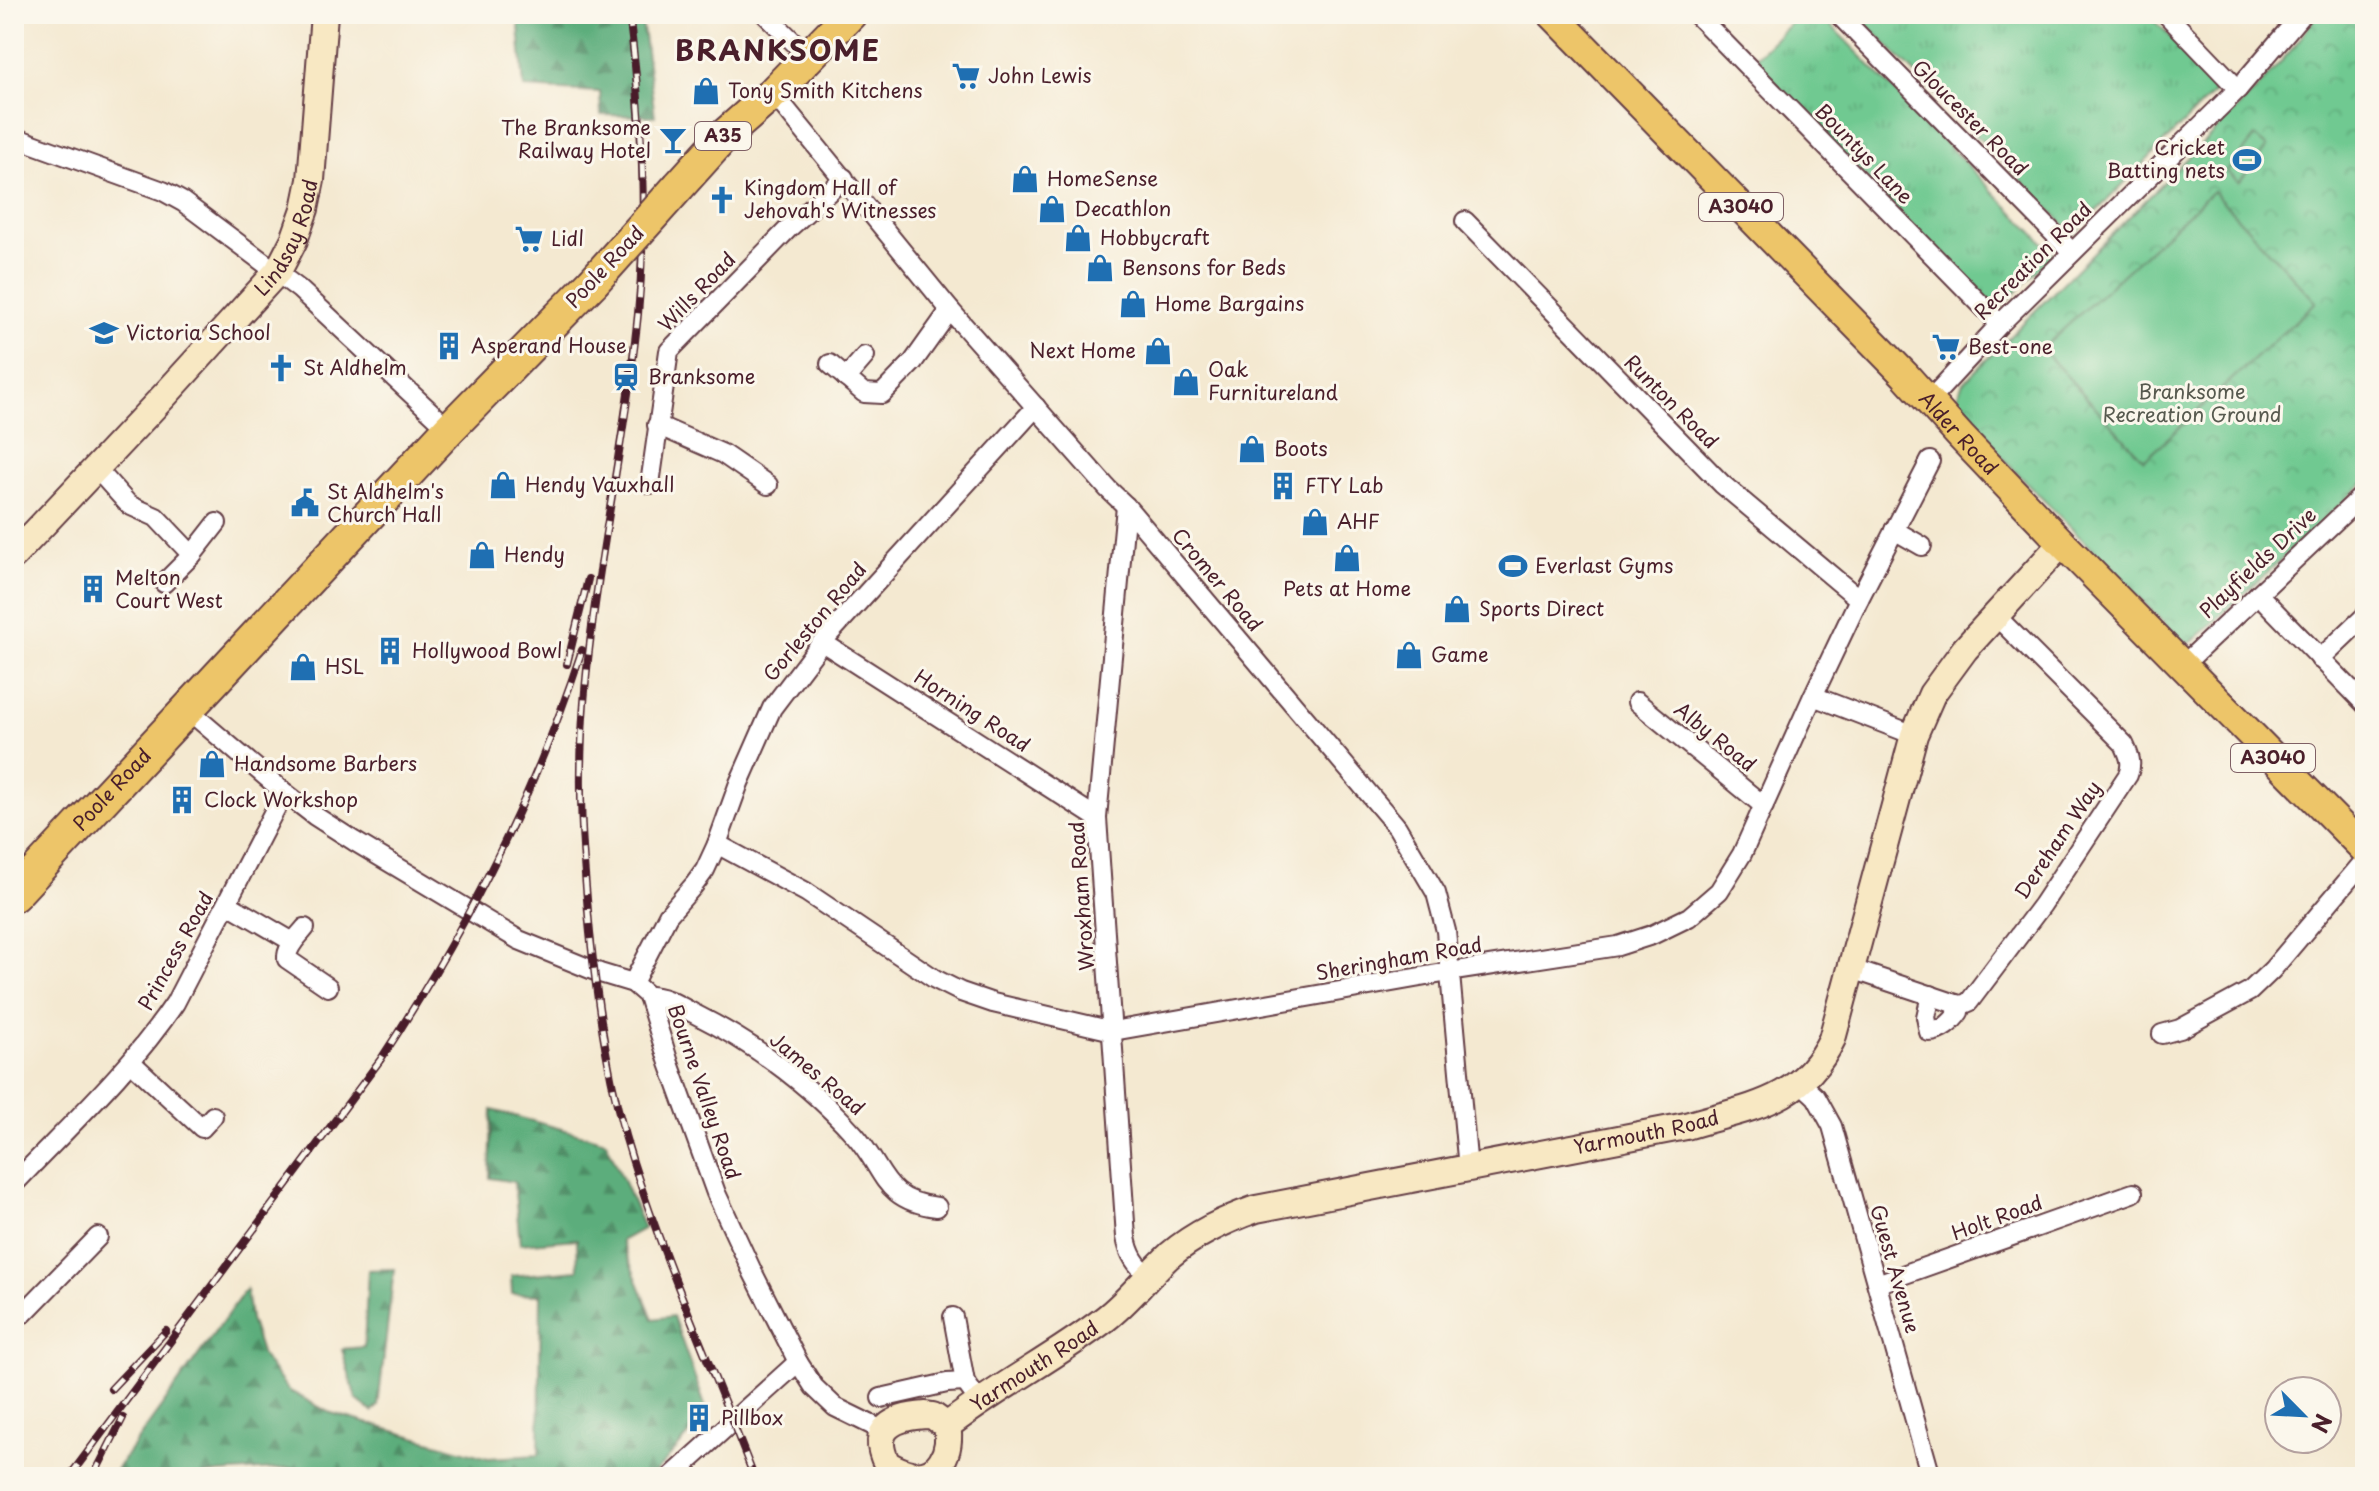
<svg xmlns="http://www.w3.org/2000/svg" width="2379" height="1491" viewBox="0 0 2379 1491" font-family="'Playpen Sans',sans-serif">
<defs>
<pattern id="grass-tufts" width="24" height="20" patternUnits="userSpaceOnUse" patternTransform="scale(2)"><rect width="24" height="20" fill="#6fc991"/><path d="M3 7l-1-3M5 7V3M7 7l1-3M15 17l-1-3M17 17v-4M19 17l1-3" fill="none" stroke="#62ac7d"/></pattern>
<pattern id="forest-firs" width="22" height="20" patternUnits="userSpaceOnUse" patternTransform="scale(2)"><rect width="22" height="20" fill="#5bad7b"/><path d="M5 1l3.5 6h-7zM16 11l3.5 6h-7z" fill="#4d8c65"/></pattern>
<pattern id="park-crowns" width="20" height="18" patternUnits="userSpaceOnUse" patternTransform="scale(2)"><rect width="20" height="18" fill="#6fc991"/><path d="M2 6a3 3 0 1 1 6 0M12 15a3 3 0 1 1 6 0" fill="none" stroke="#62ac7d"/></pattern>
</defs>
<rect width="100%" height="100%" fill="#fbf7ec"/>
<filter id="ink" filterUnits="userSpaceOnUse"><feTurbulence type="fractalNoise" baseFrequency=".0125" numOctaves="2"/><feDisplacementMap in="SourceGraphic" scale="16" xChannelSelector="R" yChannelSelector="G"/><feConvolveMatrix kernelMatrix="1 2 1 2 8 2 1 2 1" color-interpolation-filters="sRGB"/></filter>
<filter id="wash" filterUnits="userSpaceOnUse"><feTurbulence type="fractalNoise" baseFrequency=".006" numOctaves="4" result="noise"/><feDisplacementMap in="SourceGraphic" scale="32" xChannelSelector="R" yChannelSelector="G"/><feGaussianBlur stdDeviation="1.8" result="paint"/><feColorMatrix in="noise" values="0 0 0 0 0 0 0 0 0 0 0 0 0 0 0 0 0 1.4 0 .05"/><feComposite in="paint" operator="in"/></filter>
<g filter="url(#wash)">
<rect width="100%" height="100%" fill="#f4e9d1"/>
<g fill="url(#grass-tufts)" stroke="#5c745e" stroke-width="2">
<path d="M1800,14h20l234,240 -59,59 -242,-253z"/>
<path d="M1856,14h292l70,70v4l-144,146z"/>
</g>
<g fill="url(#forest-firs)" stroke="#526653" stroke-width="2">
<path d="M518,14h123l14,102 -54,-1 -1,-23 -76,-4z"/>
<path d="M492,1110l114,31 38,87 -23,13 32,78 20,-3 35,98 -57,63h-282l-77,-9 -73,5 -25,4h-83l135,-188 4,30 12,37 26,34 40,22 160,46 51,-3 2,-160 -29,-1 -1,-18 67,-6 -1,-31 -57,5 -6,-62 -24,-4z"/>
<path d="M394,1269l-16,137 -6,6 -16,-13 -14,-50 22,-2 4,-77z"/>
</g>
<path fill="url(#park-crowns)" stroke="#5c745e" stroke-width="2" d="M2318,14h47v468l-172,159 -6,2 -6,-2 -229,-235 11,-23 292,-292 38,-43z"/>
<g fill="#6fc991" stroke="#5c745e" stroke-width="2">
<path d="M2255,137l12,10 -28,35 -12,-10z"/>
<path d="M2213,191l103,111 -172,158 -102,-111z"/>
</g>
</g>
<g filter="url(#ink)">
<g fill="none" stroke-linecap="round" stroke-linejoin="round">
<defs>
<g id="street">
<path d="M765,14l43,42"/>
<path d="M1696,14l304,310"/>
<path d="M1838,14l234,238"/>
<path d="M2166,14l72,75"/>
<path d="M773,93l177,217 158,179 18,17 271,321 39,66 10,38 22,238"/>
<path d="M14,137l149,54 20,11 116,87 150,140"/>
<path d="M1465,221l257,263 137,115"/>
<path d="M830,364l34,29 18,1 31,-32 37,-52"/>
<path d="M846,378l19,-22"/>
<path d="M1928,402l72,-78 238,-235 64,-75"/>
<path d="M657,425l66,29 45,31"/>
<path d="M96,468l33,37 27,12 36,38"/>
<path d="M650,484l19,-133 120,-123 55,-50"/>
<path d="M1126,506l-29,312 29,419c3,18 10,28 23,39"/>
<path d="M1894,530l28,16"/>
<path d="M164,583l28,-28 25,-32"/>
<path d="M2258,594l107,110"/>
<path d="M822,642l275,176"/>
<path d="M2320,659l45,-43"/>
<path d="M2182,666l183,-173"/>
<path d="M1813,696l101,39"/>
<path d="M1637,702l127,104"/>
<path d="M188,710l96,82 31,24 39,25 165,99 81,33 33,10 15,13 21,67 47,130 37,80 45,89 16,25 21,20 49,24"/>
<path d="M717,844l89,48 129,87 26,13 32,11 120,28 336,-59 169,-26 34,-11 37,-18 30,-26 23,-37 71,-158 46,-97 71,-138"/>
<path d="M228,904l65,38"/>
<path d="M305,928c-7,9 -19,19 -18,31l41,28"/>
<path d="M1852,969l104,35 6,1 7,-3 73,-97 86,-130c5,-12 1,-20 -4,-31l-129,-129"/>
<path d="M633,983l35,-68 26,-30 11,-15 12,-26 22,-61 33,-75 50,-66 214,-235"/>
<path d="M1931,995l-5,22 3,15c12,0 23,-10 30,-20l-3,-8"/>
<path d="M648,996c17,0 30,9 45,17 60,30 116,71 161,121 32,36 27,66 83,73"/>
<path d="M2162,1034l18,-5 70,-38 22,-21 93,-110"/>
<path d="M131,1062l71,66 11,-12"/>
<path d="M1801,1083l15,14 16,29 99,351"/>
<path d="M14,1184c56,-59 116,-114 161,-181l109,-211"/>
<path d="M1877,1284l256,-91"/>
<path d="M14,1304l10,9 74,-76"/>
<path d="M953,1317l12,65 14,19"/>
<path d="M881,1398l66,-15 18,-1"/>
<path d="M671,1477l127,-115"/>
</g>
<g id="secondary">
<path id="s1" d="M14,555l151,-160 113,-124 16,-31 11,-31 6,-29 13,-166"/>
<path d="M926,1415l7,1 14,10c5,24 -7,53 -36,48 -9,-2 -17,-6 -24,-10 -18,-36 7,-47 39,-49z"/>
<path id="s2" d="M947,1426c50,-39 107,-68 158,-107 24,-18 43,-44 65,-64 26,-22 55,-35 86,-46l430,-83c62,-19 115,-22 146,-87l82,-304 18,-41 33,-45 97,-106"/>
</g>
<g id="primary">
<path id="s3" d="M1552,14l353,361 56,62 101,106 303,307"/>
</g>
<g id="highway">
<path d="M679,186l45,-50 49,-43 77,-79"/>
<path id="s4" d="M14,895l435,-466 144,-147"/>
</g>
</defs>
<use href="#street" stroke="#643d44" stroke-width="22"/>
<use href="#secondary" stroke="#643d44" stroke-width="30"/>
<use href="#primary" stroke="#643d44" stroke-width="32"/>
<use href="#highway" stroke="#643d44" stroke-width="36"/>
<use href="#street" stroke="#fff" stroke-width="18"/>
<use href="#secondary" stroke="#f8e8c3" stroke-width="26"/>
<use href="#primary" stroke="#edc569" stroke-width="28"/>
<use href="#highway" stroke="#edc569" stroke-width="32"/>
<defs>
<g id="rail">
<path d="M629,14c13,100 19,199 9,300 -15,152 -55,301 -57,454 -1,56 4,110 9,165 8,77 19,155 43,229 34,107 81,210 121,315"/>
<path d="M567,664l21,-85"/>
<path d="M111,1389l55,-58"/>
<path d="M69,1477l312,-418c83,-126 154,-265 201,-409"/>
<path d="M93,1477l30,-59"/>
</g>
</defs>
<use href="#rail" stroke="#4a1f2b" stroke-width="8"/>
<use href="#rail" stroke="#fbf7ec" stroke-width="5" stroke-dasharray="15" stroke-linecap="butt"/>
<defs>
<path id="highway-bridge" d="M593,282l86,-96"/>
</defs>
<use href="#highway-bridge" stroke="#643d44" stroke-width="36" stroke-linecap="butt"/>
<use href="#highway-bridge" stroke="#edc569" stroke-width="32"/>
</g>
</g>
<defs>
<symbol id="supermarket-bare" viewBox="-9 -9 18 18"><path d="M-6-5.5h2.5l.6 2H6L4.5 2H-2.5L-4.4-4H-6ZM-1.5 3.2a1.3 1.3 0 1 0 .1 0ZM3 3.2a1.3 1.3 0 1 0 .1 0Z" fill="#1f6fb2" stroke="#fbf7ec" stroke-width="2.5" paint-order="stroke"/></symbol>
<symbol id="shop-bare" viewBox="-9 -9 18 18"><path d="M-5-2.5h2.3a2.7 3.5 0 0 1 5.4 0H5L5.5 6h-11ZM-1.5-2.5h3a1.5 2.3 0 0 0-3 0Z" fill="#1f6fb2" stroke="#fbf7ec" stroke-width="2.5" paint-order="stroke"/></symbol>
<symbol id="bar-bare" viewBox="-9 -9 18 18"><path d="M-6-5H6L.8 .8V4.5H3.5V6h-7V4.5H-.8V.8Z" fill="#1f6fb2" stroke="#fbf7ec" stroke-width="2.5" paint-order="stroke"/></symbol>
<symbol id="stadium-bare" viewBox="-9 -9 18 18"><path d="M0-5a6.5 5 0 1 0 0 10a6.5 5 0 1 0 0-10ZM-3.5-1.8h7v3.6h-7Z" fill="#1f6fb2" stroke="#fbf7ec" stroke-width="2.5" paint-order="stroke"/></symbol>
<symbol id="church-bare" viewBox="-9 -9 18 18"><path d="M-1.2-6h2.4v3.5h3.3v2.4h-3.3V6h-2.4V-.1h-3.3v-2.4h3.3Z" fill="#1f6fb2" stroke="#fbf7ec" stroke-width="2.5" paint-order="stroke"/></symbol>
<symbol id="school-bare" viewBox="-9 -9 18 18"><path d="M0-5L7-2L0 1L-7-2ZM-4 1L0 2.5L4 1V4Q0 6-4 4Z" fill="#1f6fb2" stroke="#fbf7ec" stroke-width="2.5" paint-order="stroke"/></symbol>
<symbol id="building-bare" viewBox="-9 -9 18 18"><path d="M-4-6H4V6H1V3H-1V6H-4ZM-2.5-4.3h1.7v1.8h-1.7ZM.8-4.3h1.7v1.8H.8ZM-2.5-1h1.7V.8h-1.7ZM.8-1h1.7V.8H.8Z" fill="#1f6fb2" stroke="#fbf7ec" stroke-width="2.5" paint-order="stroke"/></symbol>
<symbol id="station-bare" viewBox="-9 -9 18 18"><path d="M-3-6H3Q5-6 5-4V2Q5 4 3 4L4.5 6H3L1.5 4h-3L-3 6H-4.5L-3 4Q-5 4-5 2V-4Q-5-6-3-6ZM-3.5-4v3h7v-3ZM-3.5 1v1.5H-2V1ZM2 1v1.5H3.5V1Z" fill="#1f6fb2" stroke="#fbf7ec" stroke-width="2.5" paint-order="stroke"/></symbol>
<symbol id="civic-bare" viewBox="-9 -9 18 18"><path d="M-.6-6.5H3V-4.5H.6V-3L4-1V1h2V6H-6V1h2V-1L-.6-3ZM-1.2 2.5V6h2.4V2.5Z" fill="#1f6fb2" stroke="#fbf7ec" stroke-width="2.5" paint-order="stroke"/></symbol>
</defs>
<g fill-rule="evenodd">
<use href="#supermarket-bare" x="946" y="56" width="40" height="40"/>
<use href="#shop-bare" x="686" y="71" width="40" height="40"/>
<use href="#bar-bare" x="653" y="120" width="40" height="40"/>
<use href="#stadium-bare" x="2227" y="140" width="40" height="40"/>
<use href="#shop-bare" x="1005" y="159" width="40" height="40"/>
<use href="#church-bare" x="702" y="180" width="40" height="40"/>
<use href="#shop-bare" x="1032" y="189" width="40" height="40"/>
<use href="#shop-bare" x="1058" y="218" width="40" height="40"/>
<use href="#supermarket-bare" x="509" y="219" width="40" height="40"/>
<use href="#shop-bare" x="1080" y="248" width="40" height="40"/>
<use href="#shop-bare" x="1113" y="284" width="40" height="40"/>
<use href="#school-bare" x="84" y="313" width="40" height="40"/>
<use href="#building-bare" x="429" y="326" width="40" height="40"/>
<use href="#supermarket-bare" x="1926" y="327" width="40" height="40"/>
<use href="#shop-bare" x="1138" y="331" width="40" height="40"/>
<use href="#church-bare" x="261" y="348" width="40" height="40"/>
<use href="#station-bare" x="606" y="357" width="40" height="40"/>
<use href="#shop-bare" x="1166" y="362" width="40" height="40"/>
<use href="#shop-bare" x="1232" y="429" width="40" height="40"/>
<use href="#shop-bare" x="483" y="465" width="40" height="40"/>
<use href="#building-bare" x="1263" y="466" width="40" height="40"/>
<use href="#civic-bare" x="285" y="483" width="40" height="40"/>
<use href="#shop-bare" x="1295" y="502" width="40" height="40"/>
<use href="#shop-bare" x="462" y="535" width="40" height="40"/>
<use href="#shop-bare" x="1327" y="538" width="40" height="40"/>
<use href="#stadium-bare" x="1493" y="546" width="40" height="40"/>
<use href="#building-bare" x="73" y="569" width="40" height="40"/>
<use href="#shop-bare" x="1437" y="589" width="40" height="40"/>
<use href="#building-bare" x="370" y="631" width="40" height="40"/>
<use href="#shop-bare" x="1389" y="635" width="40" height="40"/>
<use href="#shop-bare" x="283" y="647" width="40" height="40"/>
<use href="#shop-bare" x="192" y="744" width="40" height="40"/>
<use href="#building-bare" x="162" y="780" width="40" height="40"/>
<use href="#building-bare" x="679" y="1398" width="40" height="40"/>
</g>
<g text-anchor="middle" stroke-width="6" stroke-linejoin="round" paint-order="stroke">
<g fill="#fbf7ec" stroke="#7f6065" stroke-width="2">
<rect x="695" y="122" width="56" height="28" rx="6"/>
<rect x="1699" y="193" width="84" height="28" rx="6"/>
<rect x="2231" y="744" width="84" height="28" rx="6"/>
</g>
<g font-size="18" font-weight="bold" fill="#4a1f2b">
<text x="723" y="142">A35</text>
<text x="1741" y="213">A3040</text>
<text x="2273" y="764">A3040</text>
</g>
<g font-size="20" fill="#4a1f2b" stroke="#fbf7ec" text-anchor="start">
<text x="988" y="83">John Lewis</text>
<text x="728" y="98">Tony Smith Kitchens</text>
<text x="651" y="135" text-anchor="end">The Branksome<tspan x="651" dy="23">Railway Hotel</tspan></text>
<text x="2225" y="155" text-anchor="end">Cricket<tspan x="2225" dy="23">Batting nets</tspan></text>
<text x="1047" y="186">HomeSense</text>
<text x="744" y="195">Kingdom Hall of<tspan x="744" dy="23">Jehovah's Witnesses</tspan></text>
<text x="1074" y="216">Decathlon</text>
<text x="1100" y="245">Hobbycraft</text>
<text x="551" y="246">Lidl</text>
<text x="1122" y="275">Bensons for Beds</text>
<text x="1155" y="311">Home Bargains</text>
<text x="126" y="340">Victoria School</text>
<text x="471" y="353">Asperand House</text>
<text x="1968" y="354">Best-one</text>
<text x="1136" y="358" text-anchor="end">Next Home</text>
<text x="303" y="375">St Aldhelm</text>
<text x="1208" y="377">Oak<tspan x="1208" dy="23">Furnitureland</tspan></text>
<text x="648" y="384">Branksome</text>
<text x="1274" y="456">Boots</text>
<text x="525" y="492">Hendy Vauxhall</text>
<text x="1305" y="493">FTY Lab</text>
<text x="327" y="499">St Aldhelm's<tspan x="327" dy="23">Church Hall</tspan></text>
<text x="1337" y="529">AHF</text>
<text x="504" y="562">Hendy</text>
<text x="1535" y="573">Everlast Gyms</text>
<text x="115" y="585">Melton<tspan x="115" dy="23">Court West</tspan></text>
<text x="1347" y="596" text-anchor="middle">Pets at Home</text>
<text x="1479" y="616">Sports Direct</text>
<text x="412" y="658">Hollywood Bowl</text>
<text x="1431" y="662">Game</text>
<text x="325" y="674">HSL</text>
<text x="234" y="771">Handsome Barbers</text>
<text x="204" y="807">Clock Workshop</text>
<text x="721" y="1425">Pillbox</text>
</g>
<g font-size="20" fill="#4a1f2b" stroke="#fbf7ec">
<text transform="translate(1970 118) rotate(45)" y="7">Gloucester Road</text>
<text transform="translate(1864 154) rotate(46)" y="7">Bountys Lane</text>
<text dy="7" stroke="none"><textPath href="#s1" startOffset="422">Lindsay Road</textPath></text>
<text transform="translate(2033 261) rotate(-45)" y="7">Recreation Road</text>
<text transform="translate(605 267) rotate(-47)" y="7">Poole Road</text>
<text transform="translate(697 292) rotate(-46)" y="7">Wills Road</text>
<text transform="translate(1671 402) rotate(45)" y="7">Runton Road</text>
<text dy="7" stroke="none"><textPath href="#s3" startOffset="584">Alder Road</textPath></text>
<text transform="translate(2258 563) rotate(-43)" y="7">Playfields Drive</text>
<text transform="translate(1217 580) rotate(50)" y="7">Cromer Road</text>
<text transform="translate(815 622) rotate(-50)" y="7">Gorleston Road</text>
<text transform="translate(972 711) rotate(33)" y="7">Horning Road</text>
<text transform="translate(1715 737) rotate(39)" y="7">Alby Road</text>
<text dy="7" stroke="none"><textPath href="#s4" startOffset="144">Poole Road</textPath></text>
<text transform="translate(2058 840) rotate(-56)" y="7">Dereham Way</text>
<text transform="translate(1082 896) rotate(-94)" y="7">Wroxham Road</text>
<text transform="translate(176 951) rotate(-61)" y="7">Princess Road</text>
<text transform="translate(1399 959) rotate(-10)" y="7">Sheringham Road</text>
<text transform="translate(817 1074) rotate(40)" y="7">James Road</text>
<text transform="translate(704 1092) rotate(71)" y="7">Bourne Valley Road</text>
<text dy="7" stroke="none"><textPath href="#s2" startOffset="778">Yarmouth Road</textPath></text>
<text transform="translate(1997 1218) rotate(-20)" y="7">Holt Road</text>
<text transform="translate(1895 1269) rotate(74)" y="7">Guest Avenue</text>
<text dy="7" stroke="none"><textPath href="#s2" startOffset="106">Yarmouth Road</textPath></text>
</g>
<g font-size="20" fill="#575a4f" stroke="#fbf7ec">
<text x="2192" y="399">Branksome<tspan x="2192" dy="23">Recreation Ground</tspan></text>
</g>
<g font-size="28" font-weight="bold" letter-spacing="2" fill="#4a1f2b" stroke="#fbf7ec">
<text x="778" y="61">BRANKSOME</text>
</g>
</g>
<rect width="2379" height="1491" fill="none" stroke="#fbf7ec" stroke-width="48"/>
<g transform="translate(2303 1415) rotate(114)"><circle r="38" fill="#fbf7ec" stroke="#b4a19f" stroke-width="2"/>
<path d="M0-6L14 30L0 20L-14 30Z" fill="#1f6fb2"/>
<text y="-12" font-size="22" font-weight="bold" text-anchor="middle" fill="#4a1f2b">N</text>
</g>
</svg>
